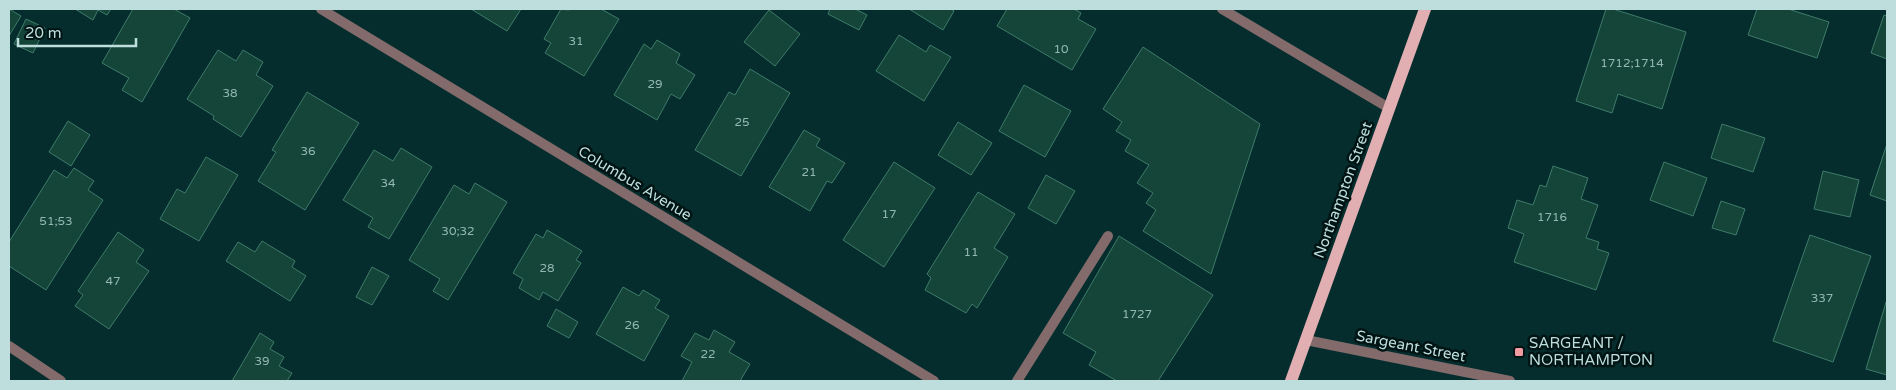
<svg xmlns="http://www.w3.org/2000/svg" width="1896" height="390" viewBox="0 0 1896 390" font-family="'Varela Round',sans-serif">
<rect width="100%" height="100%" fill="#062d2d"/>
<g fill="#154539" stroke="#3e7b6a">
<path d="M9,9l12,7 -12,20z"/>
<path d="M75,9h36l-4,6 -9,-5 -5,10z"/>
<path d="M133,9h41l16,9 -48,84 -20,-12 7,-12 -27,-15z"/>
<path d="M471,9h50l-14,22z"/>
<path d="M561,9l8,1 1,-1h31l18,10 -35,57 -39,-23 6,-10 -7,-4z"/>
<path d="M830,9h25l12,6 -8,15 -31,-16z"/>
<path d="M909,9h42l3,2 -11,19z"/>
<path d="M1007,9h67l7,4 -3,6 18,10 -24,41 -75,-44z"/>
<path d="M1606,9h7l73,23 -24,77 -44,-15 -6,19 -36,-12z"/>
<path d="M1757,9h31l41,13 -12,36 -69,-23z"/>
<path d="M769,10l31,24 -25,32 -31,-24z"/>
<path d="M1884,15l3,1v43l-16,-6z"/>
<path d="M26,19l19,9 -12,25 -19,-9z"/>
<path d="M899,35l27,17 4,-7 21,12 -27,44 -48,-30z"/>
<path d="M657,40l23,14 -4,9 19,12 -15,24 -9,-5 -14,26 -43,-25 30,-51 7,5z"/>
<path d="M1143,47l117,77 -49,150 -68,-43 13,-21 -10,-7 7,-10 -16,-10 12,-18 -24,-14 6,-11 -15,-9 6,-9 -19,-13z"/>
<path d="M218,50l18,11 7,-11 20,12 -7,13 17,11 -32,51 -28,-18 1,-3 -27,-17z"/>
<path d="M750,69l40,24 -49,83 -46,-26 34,-58 6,3z"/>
<path d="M1024,85l47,26 -26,46 -46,-26z"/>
<path d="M307,92l52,31 -54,87 -47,-29 18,-29 -4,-2z"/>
<path d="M68,121l22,14 -19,31 -22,-14z"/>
<path d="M958,122l34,21 -21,32 -33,-20z"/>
<path d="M1722,124l43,14 -12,34 -42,-14z"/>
<path d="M804,130l16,9 -4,7 29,17 -13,20 -5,-2 -17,30 -41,-24z"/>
<path d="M1887,144v57l-17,-6z"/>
<path d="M401,148l31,19 -43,72 -21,-12 5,-9 -30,-18 31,-50 19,11z"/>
<path d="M206,157l32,18 -39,66 -39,-22 17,-30 8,4z"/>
<path d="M894,162l41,26 -51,79 -41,-27z"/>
<path d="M1664,162l43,16 -14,38 -43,-16z"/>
<path d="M1553,166l35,12 -7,21 17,6 -12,33 13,4 -2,7 12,4 -13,37 -82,-28 10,-28 -16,-6 9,-28 16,5 7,-20 6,2z"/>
<path d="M74,168l20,13 -6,9 15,10 -57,90 -37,-24v-24l45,-72 13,8z"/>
<path d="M1823,171l36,9 -9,37 -36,-8z"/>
<path d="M1046,175l29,16 -19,33 -28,-16z"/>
<path d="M475,183l32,19 -59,98 -15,-9 7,-12 -31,-19 45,-75 15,9z"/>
<path d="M978,192l37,22 -21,34 14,9 -31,51 -5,-4 -6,9 -41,-23 6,-12 -4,-4z"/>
<path d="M1721,201l24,8 -9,26 -24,-7z"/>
<path d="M547,230l35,21 -6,9 5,3 -23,38 -15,-9 -4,8 -20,-12 4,-9 -10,-6 23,-39 7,4z"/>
<path d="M118,232l26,18 -8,12 13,9 -40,58 -34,-23 8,-11 -5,-4z"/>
<path d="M1810,235l61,21 -38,106 -60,-21z"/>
<path d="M1119,236l94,59 -55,86h-41l-28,-16 7,-13 -33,-19z"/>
<path d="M262,241l33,20 -3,6 14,9 -16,25 -64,-40 12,-19 17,10z"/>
<path d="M372,267l17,9 -17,29 -16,-8z"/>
<path d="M623,287l16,9 4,-6 17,10 -5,8 14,8 -25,45 -48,-27z"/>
<path d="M1887,299v76l-21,-6z"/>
<path d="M556,309l22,13 -9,16 -22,-12z"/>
<path d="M714,330l21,12 -6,10 21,12 -10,17h-58l10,-19 -11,-6 14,-23 14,7z"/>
<path d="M260,333l14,9 -4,7 14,8 -5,9 13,7 -5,8h-55z"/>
</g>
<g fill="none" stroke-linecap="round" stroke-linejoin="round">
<path stroke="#836b6c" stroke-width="10" d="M1017,381l91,-145"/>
<g stroke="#836b6c" stroke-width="10">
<path d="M321,9l613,372"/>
<path d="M1222,9l167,99"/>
<path d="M9,346l52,35"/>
</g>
<path stroke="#836b6c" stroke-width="10" d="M1306,340l204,41"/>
<path stroke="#e1aeb2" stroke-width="12" d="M1291,381l134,-372"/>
</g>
<rect fill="#f49aa3" stroke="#001414" stroke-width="2" x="1514" y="347" width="10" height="10" rx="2.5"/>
<g text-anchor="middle" stroke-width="5" stroke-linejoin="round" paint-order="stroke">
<g font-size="12" fill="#93b8b4">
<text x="576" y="45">31</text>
<text x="1061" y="53">10</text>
<text x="1632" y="67">1712;1714</text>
<text x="655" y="88">29</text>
<text x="230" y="97">38</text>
<text x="742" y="126">25</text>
<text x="308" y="155">36</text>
<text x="809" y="176">21</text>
<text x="388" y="187">34</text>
<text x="889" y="218">17</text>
<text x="1552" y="221">1716</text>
<text x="56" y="225">51;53</text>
<text x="458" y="235">30;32</text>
<text x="971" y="256">11</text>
<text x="547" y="272">28</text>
<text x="113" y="285">47</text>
<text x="1822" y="302">337</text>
<text x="1137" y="318">1727</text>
<text x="632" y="329">26</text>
<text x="708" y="358">22</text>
<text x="262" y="365">39</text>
</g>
<g font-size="15" fill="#bddedd" stroke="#001414">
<text transform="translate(635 183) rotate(31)" y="5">Columbus Avenue</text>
<text transform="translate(1343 190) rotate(-70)" y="5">Northampton Street</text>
<text transform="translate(1411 346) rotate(11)" y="5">Sargeant Street</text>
</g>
<g font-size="15" fill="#bddedd" stroke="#001414" text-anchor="start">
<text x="1529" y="348">SARGEANT /<tspan x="1529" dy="17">NORTHAMPTON</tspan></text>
</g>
</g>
<rect width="1896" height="390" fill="none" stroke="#bddedd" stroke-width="20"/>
<path d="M18 38v8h118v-8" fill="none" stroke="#bddedd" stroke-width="2.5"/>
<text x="25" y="38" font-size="15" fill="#bddedd" stroke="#001414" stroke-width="4" paint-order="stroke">20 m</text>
</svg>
